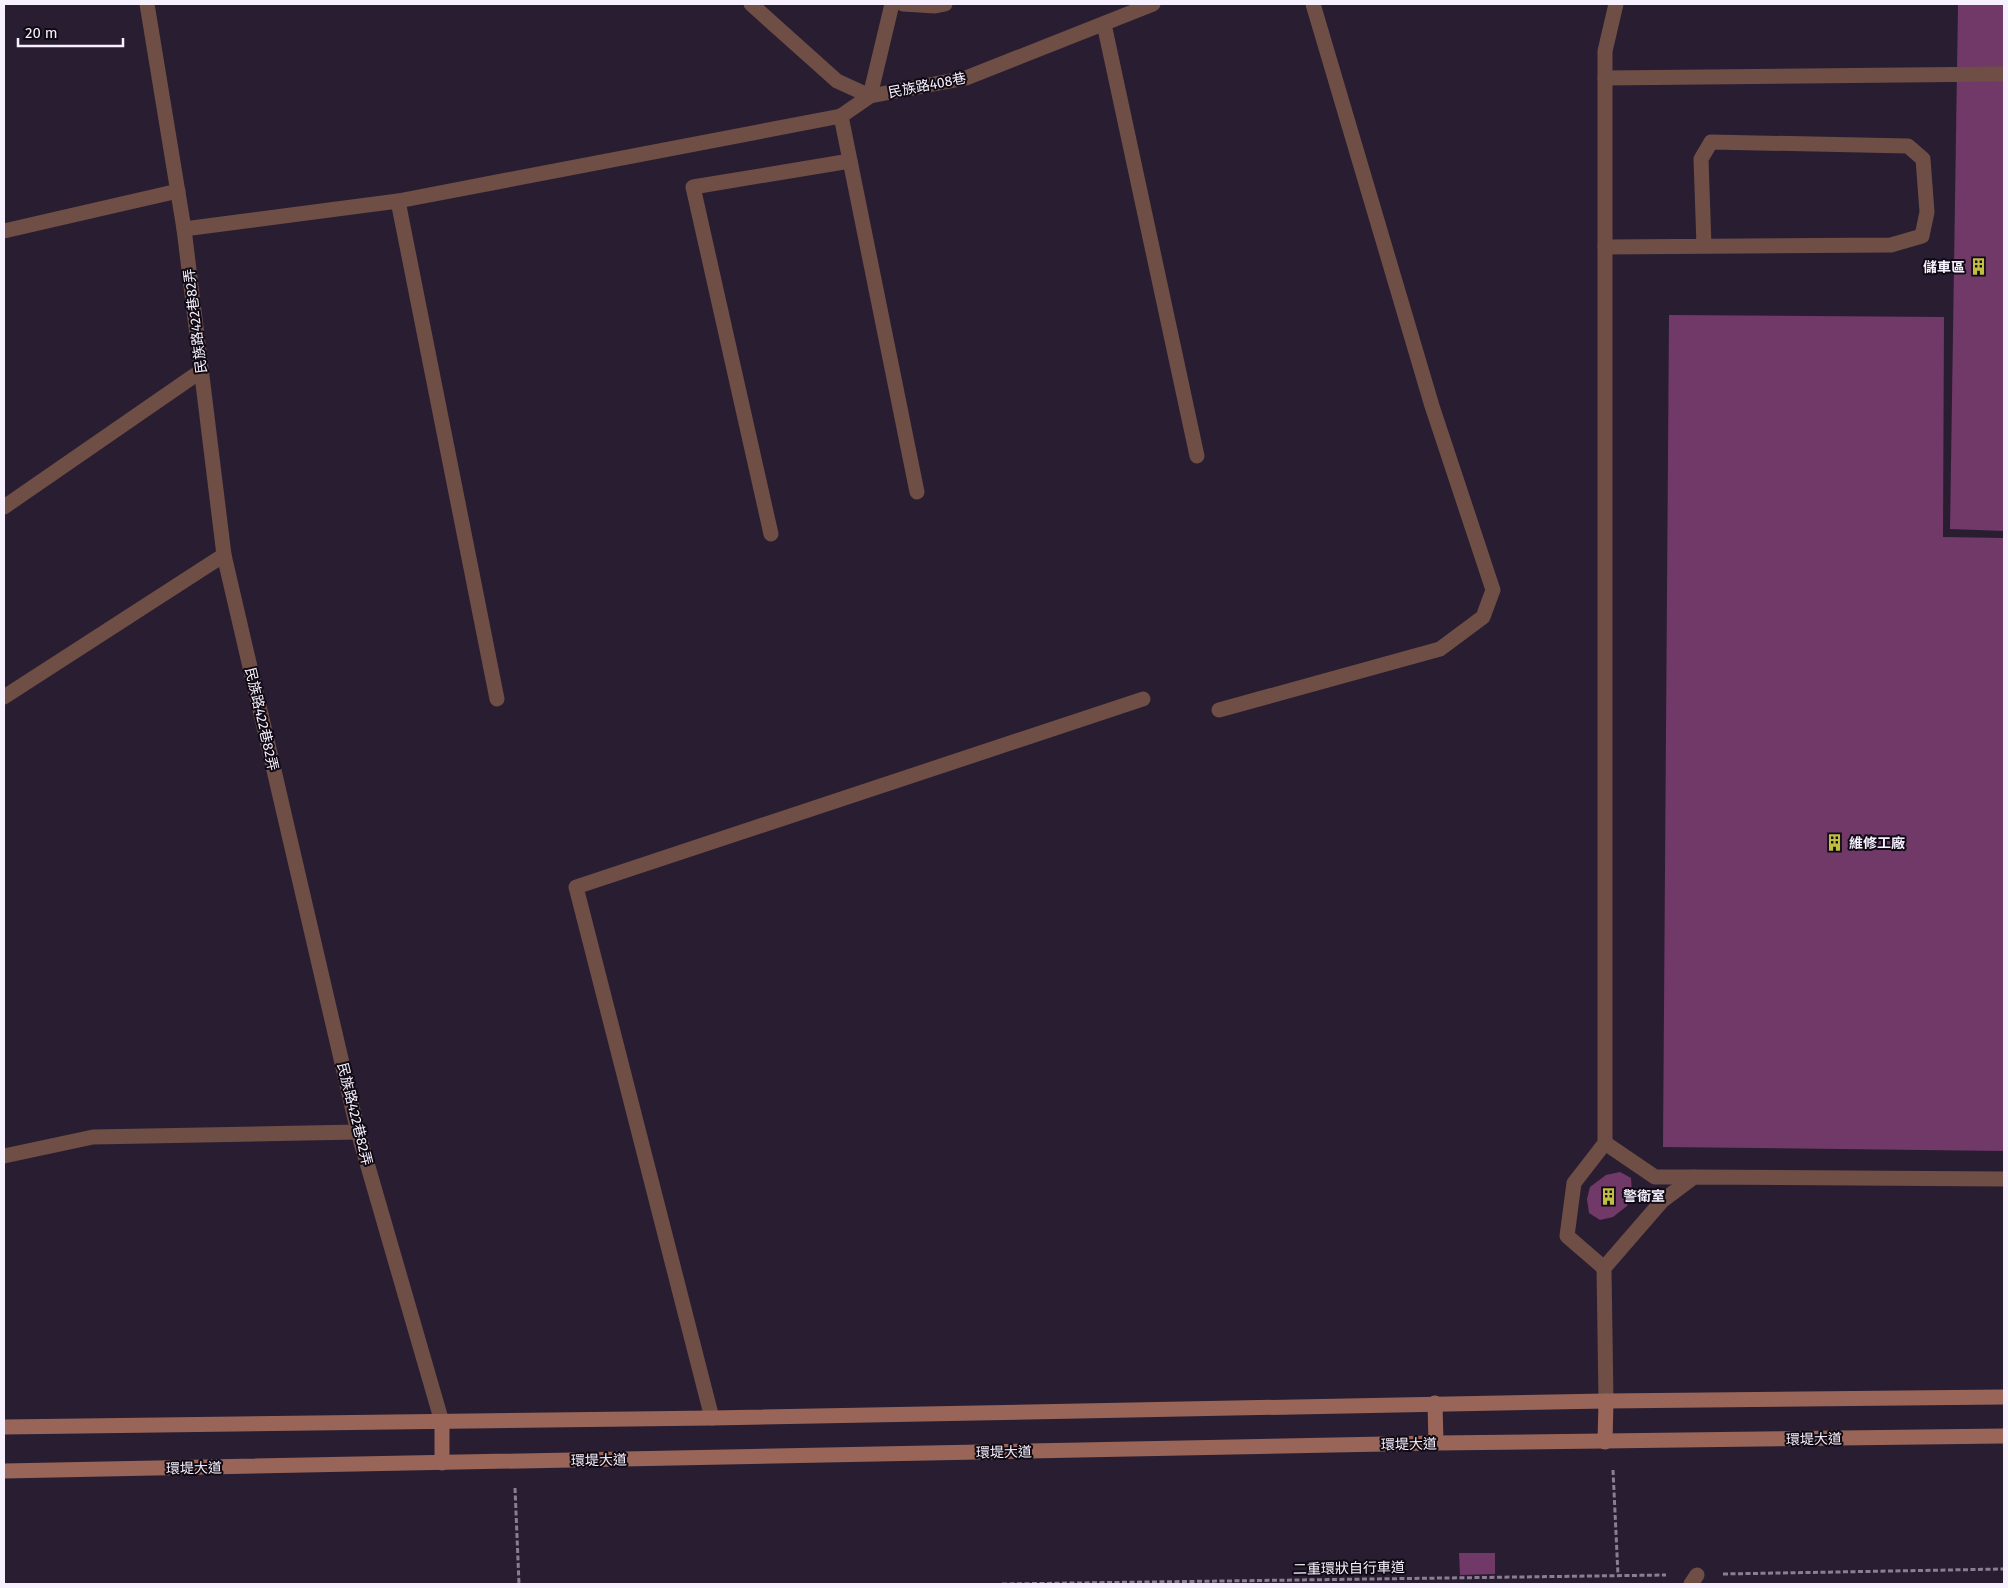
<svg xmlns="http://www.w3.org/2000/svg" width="2008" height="1588" viewBox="0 0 2008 1588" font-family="'Fira Sans','Noto Sans TC',sans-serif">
<rect width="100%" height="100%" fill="#291d32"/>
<g fill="#703968">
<path d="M1958,4h46v527l-54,-2z"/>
<path d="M1669,315l275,2 -1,220 61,1v613l-341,-4z"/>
<path d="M1620,1172l11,6 1,14 -5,14 -14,11 -13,3 -11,-7 -2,-14 3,-12 16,-12z"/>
<path d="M1459,1553h36v21l-35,1z"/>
</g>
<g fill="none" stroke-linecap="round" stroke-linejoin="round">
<g stroke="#897f91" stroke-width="3" stroke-dasharray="5 2.5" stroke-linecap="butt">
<path d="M1613,1470l5,105"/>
<path d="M515,1488l4,96"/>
<path d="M1723,1574l281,-5"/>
<path d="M1002,1584l664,-9"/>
</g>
<g stroke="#6e4e45" stroke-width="15">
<path d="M1104,24l93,432"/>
<path d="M1605,78l399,-4"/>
<path d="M841,116l76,376"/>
<path d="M398,201l443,-85 29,-20 22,-92"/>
<path d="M184,229l214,-28 99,498"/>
<path d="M4,231l174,-40"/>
<path d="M1605,247l286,-2 31,-9 5,-24 -4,-53 -15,-13 -197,-4 -10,17 3,87"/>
<path d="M4,507l197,-136"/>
<path d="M771,534l-78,-347 157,-26"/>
<path d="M4,697l220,-142"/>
<path d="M1219,710l221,-61 43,-32 10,-27 -61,-184 -119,-402"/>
<path d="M1605,1143l50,34h39"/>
<path d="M4,1156l89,-19 265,-5"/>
<path d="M1604,1268l-37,-32 7,-53 31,-40v-1092l11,-47"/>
<path d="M1606,1401l-2,-133 58,-67 32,-24 310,2"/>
<path d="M712,1418l-136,-531 567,-188"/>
<path d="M1691,1584l6,-9"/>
</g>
<g stroke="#6e4e45" stroke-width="15">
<path d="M147,4l37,225 40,326 134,577 84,290"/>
<path d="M751,4l86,77 33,15 96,-18 187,-74"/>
<path d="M903,4l32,2 10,-2"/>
</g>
<g stroke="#986558" stroke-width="15">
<path d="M1435,1403l1,40"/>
<path d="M442,1422v41"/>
<path d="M4,1427l708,-9 894,-17 398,-4"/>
<path d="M1605,1442l1,-41"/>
<path d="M4,1471l1432,-28 568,-7"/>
</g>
</g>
<defs>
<symbol id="building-bare" viewBox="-9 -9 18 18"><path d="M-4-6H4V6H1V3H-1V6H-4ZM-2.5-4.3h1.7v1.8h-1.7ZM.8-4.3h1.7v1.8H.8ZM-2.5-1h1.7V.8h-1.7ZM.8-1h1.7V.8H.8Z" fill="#bfbe42" stroke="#0f0a13" stroke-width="2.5" paint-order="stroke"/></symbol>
</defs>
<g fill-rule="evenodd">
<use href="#building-bare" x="1966" y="254" width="25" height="25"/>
<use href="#building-bare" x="1822" y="830" width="25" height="25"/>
<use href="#building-bare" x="1596" y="1184" width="25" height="25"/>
</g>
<g text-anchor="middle" stroke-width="4" stroke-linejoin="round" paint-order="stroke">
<g font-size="14" fill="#f7f0fe" stroke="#0f0a13">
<text transform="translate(927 85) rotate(-11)" y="5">民族路408巷</text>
<text transform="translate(195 321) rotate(-97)" y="5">民族路422巷82弄</text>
<text transform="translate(262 719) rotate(77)" y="5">民族路422巷82弄</text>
<text transform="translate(355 1114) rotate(76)" y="5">民族路422巷82弄</text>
<text transform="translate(1814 1439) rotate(-1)" y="5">環堤大道</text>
<text transform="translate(1409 1444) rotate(-1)" y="5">環堤大道</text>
<text transform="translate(1004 1452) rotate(-1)" y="5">環堤大道</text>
<text transform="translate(599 1460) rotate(-1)" y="5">環堤大道</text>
<text transform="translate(194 1468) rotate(-1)" y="5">環堤大道</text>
<text transform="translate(1349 1568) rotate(-1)" y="5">二重環狀自行車道</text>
</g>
<g font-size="14" font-weight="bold" fill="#f7f0fe" stroke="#0f0a13" text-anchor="start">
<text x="1965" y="272" text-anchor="end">儲車區</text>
<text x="1849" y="848">維修工廠</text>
<text x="1623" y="1201">警衛室</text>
</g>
</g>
<rect width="2008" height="1588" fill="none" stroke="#f7f0fe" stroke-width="10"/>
<path d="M18 38v8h105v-8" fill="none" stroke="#f7f0fe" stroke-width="2.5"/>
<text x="25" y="38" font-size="15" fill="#f7f0fe" stroke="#0f0a13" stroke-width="4" paint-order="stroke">20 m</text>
</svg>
